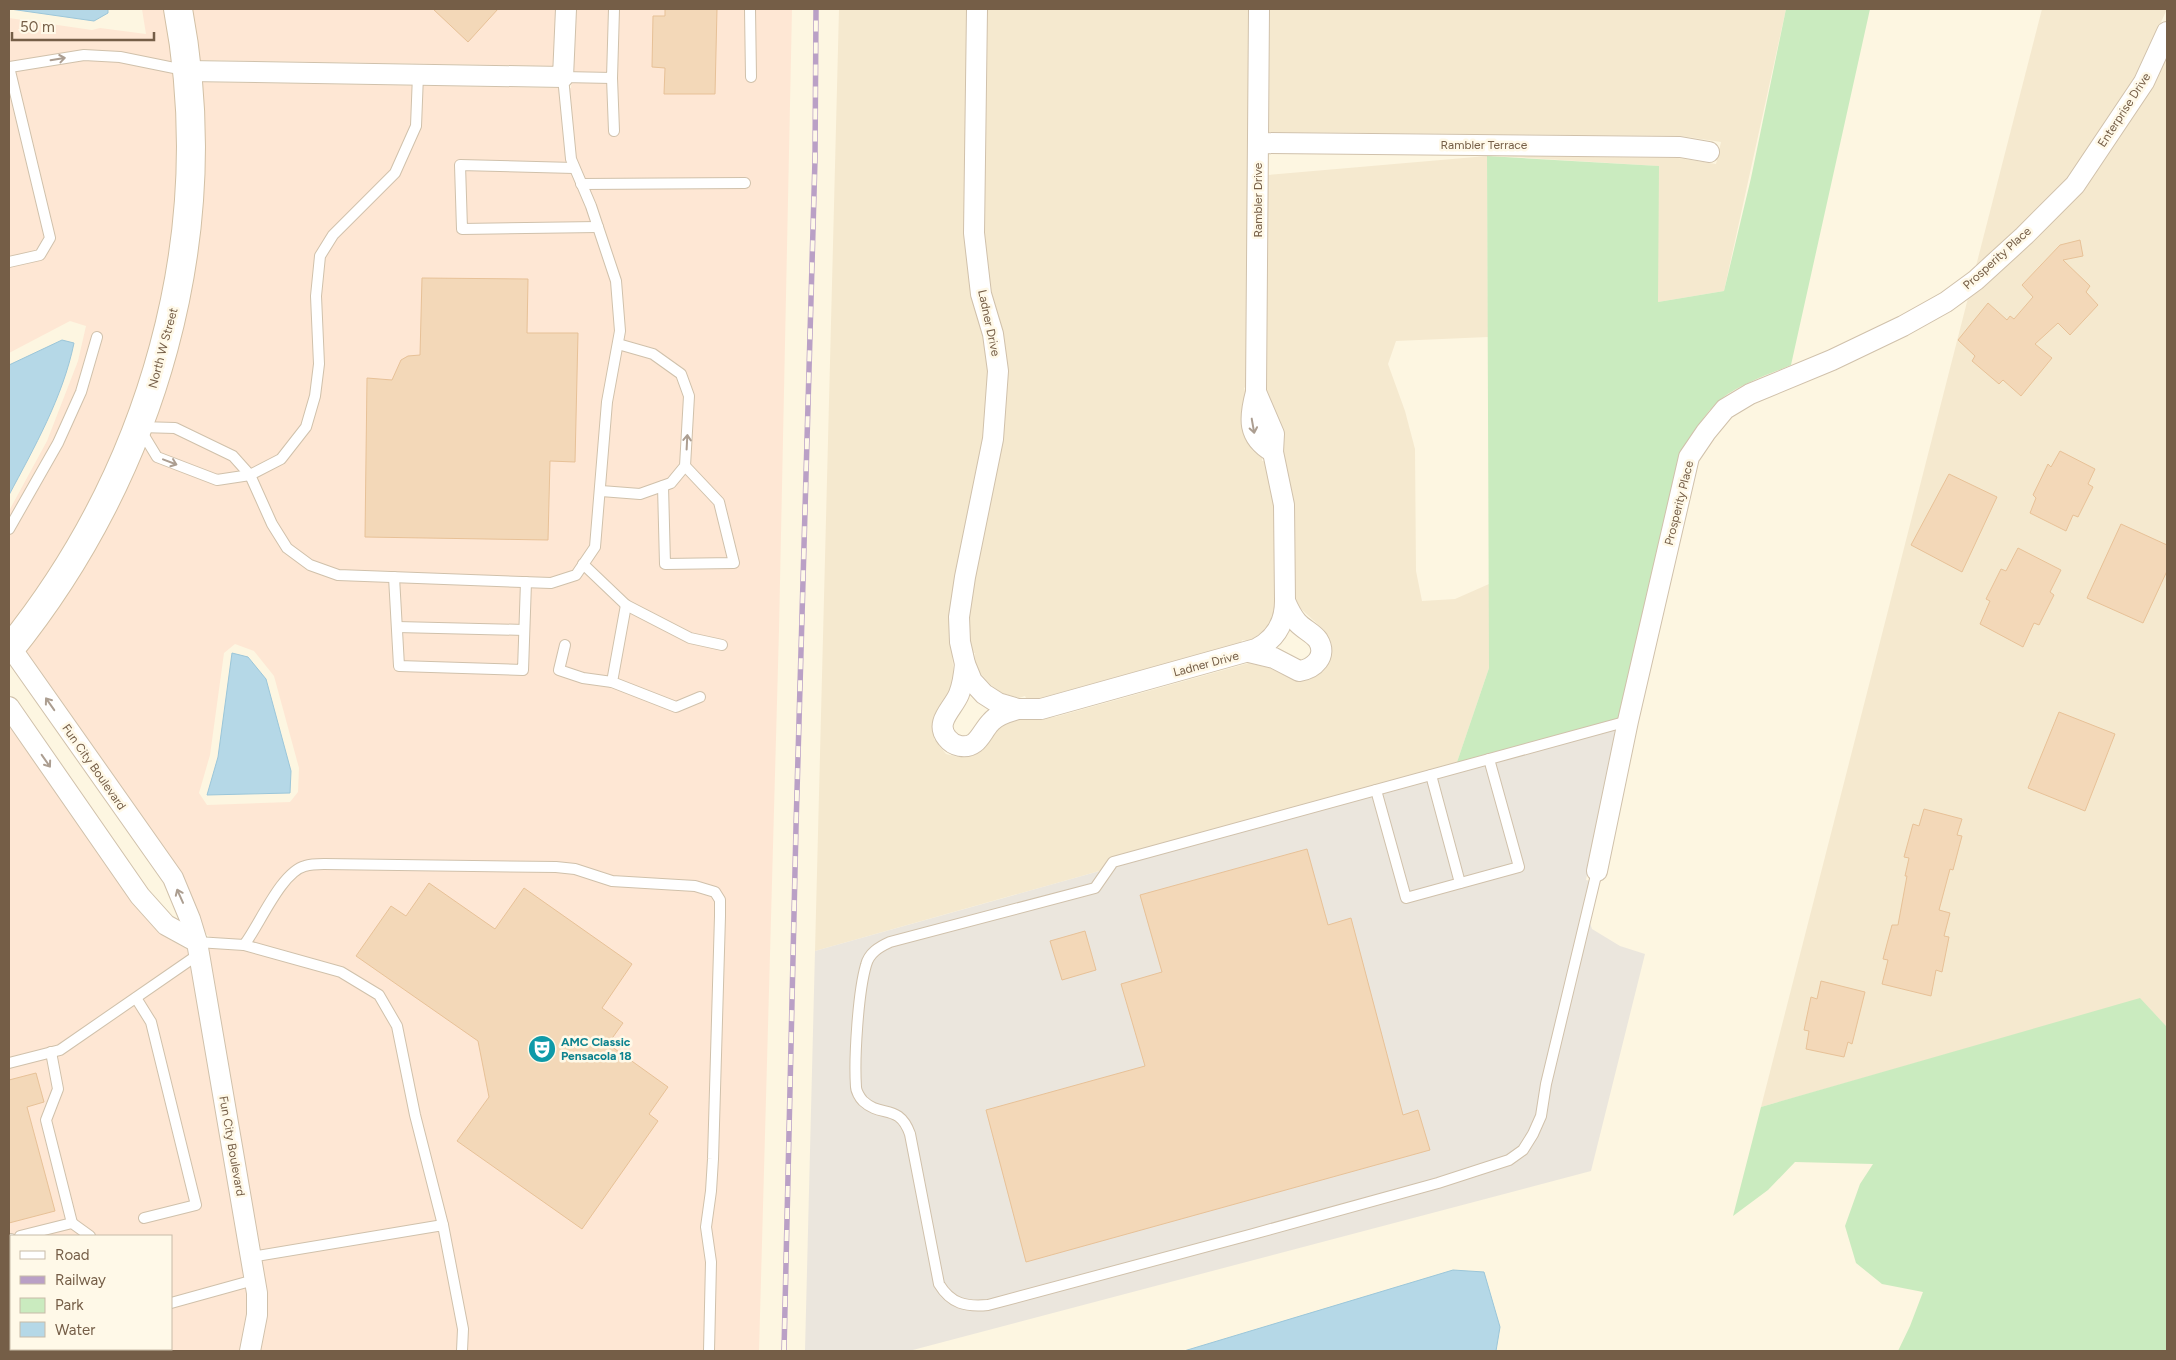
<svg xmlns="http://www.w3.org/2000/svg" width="2176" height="1360" viewBox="0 0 2176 1360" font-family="Figtree,sans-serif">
<rect width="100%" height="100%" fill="#fdf6e1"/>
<g fill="#f5e9cf">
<path d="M839,9h129l4,288 11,41 6,35 -5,65 -35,178 5,62 -4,13 -13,20 -4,13 1,15 12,15 12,3h10l13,-6 15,-21 8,-6 15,-4 36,-3 194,-54 21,5 26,13 13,-1 14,-9 5,-8 2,-21 -6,-12 -24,-22 -5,-10 -1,-97 -11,-50v-21l-17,-41 2,-214 219,-19 1,181 -92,4 -8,23 17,47 10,38 1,122 6,30 33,-2 34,-15v84l-35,103 -639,180z"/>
<path d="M987,9h262l-2,377 -3,2 2,6 -4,32 4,14 7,11 9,7v3h3l10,46v103l-2,8 -5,11 -19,12 -7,-1 -1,3 -201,55h-14l-1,-2 -6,2 -17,-5 -11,-8 -10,-11 -7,-13 1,-8h-3l-3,-13 -1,-23 6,-39 29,-137 5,-70 -6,-39 -11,-41 -7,-59z"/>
<path d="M1269,9h517l-62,282 -66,11v-136l-161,-10 181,2 38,6 5,-22 -40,-6 -413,-4z"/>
<path d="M2042,9h125l-31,68 -68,101 -50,51 -42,37z"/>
<path d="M2167,55v972l-27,-28 -379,108 207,-809 62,-53 58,-60 -1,-1 66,-97z"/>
</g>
<g fill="#fee7d4" fill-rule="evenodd">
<path d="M142,9h26l5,24 7,170 -32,167 -67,156 -72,108v-123l38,-70 31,-80 8,-35 -16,-5 -61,32v-335l83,12 8,-2 46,6z"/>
<path d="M188,9h368l-2,57 -358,-6z"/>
<path d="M576,9h216l-13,621 -20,721h-499l-52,-403 2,-11 -4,-3 -26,-63 -157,-223 125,-217 50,-349 373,6zM235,644l19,7 20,25 25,92 -1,24 -8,10 -83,3 -8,-12 11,-38 14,-102z"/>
<path d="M9,725l123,178 27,30 29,17 59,345v20l-7,36h-231zM11,1236h160v113h-160z"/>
</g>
<path fill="#ebe6dd" d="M1618,721l-32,159 5,1 -6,27 7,21 28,17 25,8 -54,217 -682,180h-104l10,-400 715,-201z"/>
<g fill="#caebbf">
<path d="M1786,9h84l-79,356c-23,10 -49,18 -70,34 -16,13 -28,35 -40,53l-63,269 -164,50 35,-103 -2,-512 172,10 -1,136 66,-11 27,-113z"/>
<path d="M2140,998l27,29v324h-269l12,-25 13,-34 -41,-8 -26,-21 -11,-37 15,-42 13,-20 -78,-2 -27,28 -35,26 28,-109z"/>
</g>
<g fill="#b5d8e7" stroke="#9bc6d9">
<path d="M10,9h98v4l-14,8z"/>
<path d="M62,340l12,3c-11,54 -40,105 -65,152v-130z"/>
<path d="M232,653l16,4 18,22 25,92 -1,22 -83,2 11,-38z"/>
<path d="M1453,1270l31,2 16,55 -4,24h-312z"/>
</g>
<g fill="#f3d8b8" stroke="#e7c197">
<path d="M433,9h65l-30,33z"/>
<path d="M665,9h52l-2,85h-51l1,-26 -13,-1 1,-51h12z"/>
<path d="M2080,240l3,16 -20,4 27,26 -4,6 12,13 -28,30 -12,-12 -23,21 17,14 -31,38 -18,-16 -4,4 -27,-23 3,-5 -17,-16 30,-37 19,17 3,-4 4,3 19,-22 -11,-12 38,-40z"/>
<path d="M422,278l106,1 -1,54h51l-3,129 -25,-1 -2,79 -183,-3 2,-159 25,2 9,-20 7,-4 12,-1z"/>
<path d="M2060,451l35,18 -7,15 5,3 -15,30 -5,-2 -7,16 -36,-18 6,-15 -3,-3 15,-31 3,3z"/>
<path d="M1949,474l48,23 -35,75 -51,-27z"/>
<path d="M2121,524l46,21v26l-24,52 -56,-25z"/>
<path d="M2018,548l43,22 -11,22 4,3 -15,30 -5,-2 -11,24 -43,-23 10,-23 -4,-2 15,-30 5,2z"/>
<path d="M2059,712l56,22 -30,77 -57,-23z"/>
<path d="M1924,809l38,10 -5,16 5,1 -9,34 -3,-1 -11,41 11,3 -6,23 5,1 -7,35 -6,-2 -5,26 -49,-12 6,-24 -5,-1 9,-34h6l9,-49h-2l4,-18 -5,-1 9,-33 6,2z"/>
<path d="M1307,849l21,76 23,-7 52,197 15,-5 12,40 -404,112 -40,-152 159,-44 -24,-82 41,-12 -22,-77z"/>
<path d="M429,883l66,46 29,-41 108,76 -30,44 21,15 -15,21 60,43 -19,27 9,7 -76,108 -125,-88 32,-44 -11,-56 -122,-85 35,-50 15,10z"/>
<path d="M1085,931l11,39 -34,10 -12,-39z"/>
<path d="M1821,981l44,11 -13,52 -4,-2 -4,15 -38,-8 3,-18 -5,-1 7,-33 6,2z"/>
<path d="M36,1073l8,29 -17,5 28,104 -46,12v-143z"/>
</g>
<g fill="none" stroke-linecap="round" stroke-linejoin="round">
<defs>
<g id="lane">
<path d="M750,9l1,68"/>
<path d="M9,67l41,171 -10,17 -31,7"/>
<path d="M10,67l74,-12 36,2 64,13"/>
<path d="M612,78l2,53"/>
<path d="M574,168l-114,-3 2,64 136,-2"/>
<path d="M581,184l164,-1"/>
<path d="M140,427l35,1 58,28 17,19 22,49 15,24 23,17 28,10 213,8 25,-8 19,-28 12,-145 13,-71 -4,-50 -25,-75 -20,-47 -8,-82 49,1 2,-69"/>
<path d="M140,429l17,28 60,23 33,-5 31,-16 25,-32 9,-31 4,-32 -3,-68 4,-40 13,-21 62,-62 21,-47 2,-51"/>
<path d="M663,486l2,78 69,-1 -15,-61 -34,-36"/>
<path d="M601,491l39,3 31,-11 14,-17 4,-70 -8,-22 -28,-20 -35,-10"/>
<path d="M9,529l49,-86 23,-51 16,-55"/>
<path d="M583,564l43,41 64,33 32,7"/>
<path d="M394,577l5,89 124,4 3,-88"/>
<path d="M626,605l-14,77 64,25 24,-10"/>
<path d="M397,627l127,3"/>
<path d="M565,645l-6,25 24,8 29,4"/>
<path d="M1431,775l29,108"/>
<path d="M1376,790l30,108 113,-31 -30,-108"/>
<path d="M1597,871l-51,213 -5,32 -8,18 -10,16 -14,10 -71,23 -185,51 -265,71c-22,2 -37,-1 -49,-21l-29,-150c-11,-31 -29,-16 -47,-33 -3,-3 -7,-10 -7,-14 -2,-29 2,-94 10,-122 3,-12 13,-18 24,-23l205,-54 18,-26 515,-141"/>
<path d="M197,942l47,3c15,-19 37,-73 61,-79 6,-2 13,-2 19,-2l232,3 19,2 37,12 83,5 20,6 5,8v16l-7,243 -2,32 -5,36 5,35 -2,89"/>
<path d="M244,945l97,27 38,23 18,31 18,89 28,110"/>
<path d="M136,998l15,24 45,183 -52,13"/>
<path d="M51,1052l7,37 -12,31 26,103"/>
<path d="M9,1063l51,-13 139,-96"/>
<path d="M20,1236l52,-13 18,13"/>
<path d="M9,1239h2"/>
<path d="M251,1257l192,-32 20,104 -1,22"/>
<path d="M171,1303l83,-23"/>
<path d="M9,1348l2,-1"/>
</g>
<g id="street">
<path d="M977,9l-3,224 7,61 12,40 5,37 -5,68 -28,138 -6,40 1,25 5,22 7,17 12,13 14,9 20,6h23l215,-60c20,-10 29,-26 29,-48"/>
<path d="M1259,9l-3,383c-7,26 -9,45 17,60"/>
<path d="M187,71l376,6 3,-68"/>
<path d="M1258,143l422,4 29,5"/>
<path d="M11,648l162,230 17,41 7,23 60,351v22l-7,36"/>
<path d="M1249,652l25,6 25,13c15,-2 29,-15 19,-31 -5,-7 -15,-11 -21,-18 -6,-7 -9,-14 -12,-21l-1,-96 -11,-53 1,-18 -18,-42"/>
<path d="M965,664c-1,11 -2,20 -6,30 -6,15 -25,28 -12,44 3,4 8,7 13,8 18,3 21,-14 31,-24 7,-8 17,-10 27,-13"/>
<path d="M9,707l131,189 26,29 31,17"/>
<path d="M1597,871l31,-150 61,-264 17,-25 19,-23 25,-15 82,-34 71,-34 43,-24 30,-22 48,-44 51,-51 69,-103 23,-50"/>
</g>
<path id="secondary" d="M9,650c144,-178 212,-414 169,-641"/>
</defs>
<use href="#lane" stroke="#d0c1ab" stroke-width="12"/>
<use href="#street" stroke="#d0c1ab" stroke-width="22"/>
<use href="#secondary" stroke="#d2c0a5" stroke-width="30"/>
<use href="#lane" stroke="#fff" stroke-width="10"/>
<use href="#street" stroke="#fff" stroke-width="20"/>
<use href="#secondary" stroke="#fff" stroke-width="28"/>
<defs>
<path id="rail" d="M784,1351l12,-524 19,-668 1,-150"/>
</defs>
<use href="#rail" stroke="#baa0c6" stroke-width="5.5"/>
<use href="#rail" stroke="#fff9e8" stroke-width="4" stroke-dasharray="11" stroke-linecap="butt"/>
</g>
<defs><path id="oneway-shaft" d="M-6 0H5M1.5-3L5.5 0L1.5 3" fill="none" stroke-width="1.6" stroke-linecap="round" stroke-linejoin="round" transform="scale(1.25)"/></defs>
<g stroke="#ac9e91">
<use href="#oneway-shaft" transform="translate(58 59) rotate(-9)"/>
<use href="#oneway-shaft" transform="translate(1253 426) rotate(80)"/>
<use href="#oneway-shaft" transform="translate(687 442) rotate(-87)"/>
<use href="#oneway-shaft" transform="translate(170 462) rotate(21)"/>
<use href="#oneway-shaft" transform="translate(50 704) rotate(-125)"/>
<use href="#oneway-shaft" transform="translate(46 761) rotate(55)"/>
<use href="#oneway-shaft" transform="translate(180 896) rotate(-114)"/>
</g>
<defs>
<symbol id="theatre-disc" viewBox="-11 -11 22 22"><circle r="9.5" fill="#0f9aa8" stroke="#fff9e8"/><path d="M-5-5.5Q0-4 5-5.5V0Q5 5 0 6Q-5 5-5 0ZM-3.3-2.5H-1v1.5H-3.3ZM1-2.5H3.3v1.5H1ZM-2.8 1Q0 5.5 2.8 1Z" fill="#fff"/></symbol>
</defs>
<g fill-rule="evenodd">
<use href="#theatre-disc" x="526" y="1033" width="32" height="32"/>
</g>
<g text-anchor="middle" stroke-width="5" stroke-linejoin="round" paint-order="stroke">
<g font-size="12" fill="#755e47" stroke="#fff9e8">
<text transform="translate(2124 110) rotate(-57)" y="4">Enterprise Drive</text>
<text x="1484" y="149">Rambler Terrace</text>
<text transform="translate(1258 200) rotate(-90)" y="4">Rambler Drive</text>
<text transform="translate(1997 258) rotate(-42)" y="4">Prosperity Place</text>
<text transform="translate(989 323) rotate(78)" y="4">Ladner Drive</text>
<text transform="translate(163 348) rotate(-75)" y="4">North W Street</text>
<text transform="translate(1679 503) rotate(-76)" y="4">Prosperity Place</text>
<text transform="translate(1206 664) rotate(-15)" y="4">Ladner Drive</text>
<text transform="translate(94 767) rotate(55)" y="4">Fun City Boulevard</text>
<text transform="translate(232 1146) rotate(80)" y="4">Fun City Boulevard</text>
</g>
<g font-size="12" font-weight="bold" fill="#0d838f" stroke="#fff9e8" text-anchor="start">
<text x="561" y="1046">AMC Classic<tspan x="561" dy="14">Pensacola 18</tspan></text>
</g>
</g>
<rect width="2176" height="1360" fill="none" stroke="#755e47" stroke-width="20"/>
<rect x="10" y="1235" width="162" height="115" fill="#fff9e8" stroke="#c8bba8"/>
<rect x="20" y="1251" width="25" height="8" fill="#ffffff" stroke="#c8bba8"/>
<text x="55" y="1260" font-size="15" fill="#755e47">Road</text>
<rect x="20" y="1276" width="25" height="8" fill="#baa0c6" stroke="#c8bba8"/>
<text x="55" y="1285" font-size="15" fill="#755e47">Railway</text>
<rect x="20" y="1298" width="25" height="15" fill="#caebbf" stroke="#c8bba8"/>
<text x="55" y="1310" font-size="15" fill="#755e47">Park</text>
<rect x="20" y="1322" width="25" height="15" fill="#b5d8e7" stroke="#c8bba8"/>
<text x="55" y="1335" font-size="15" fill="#755e47">Water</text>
<path d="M12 32v8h142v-8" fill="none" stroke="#755e47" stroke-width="2.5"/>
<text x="20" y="32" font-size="15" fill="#755e47" stroke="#fff9e8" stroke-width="4" paint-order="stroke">50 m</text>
</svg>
